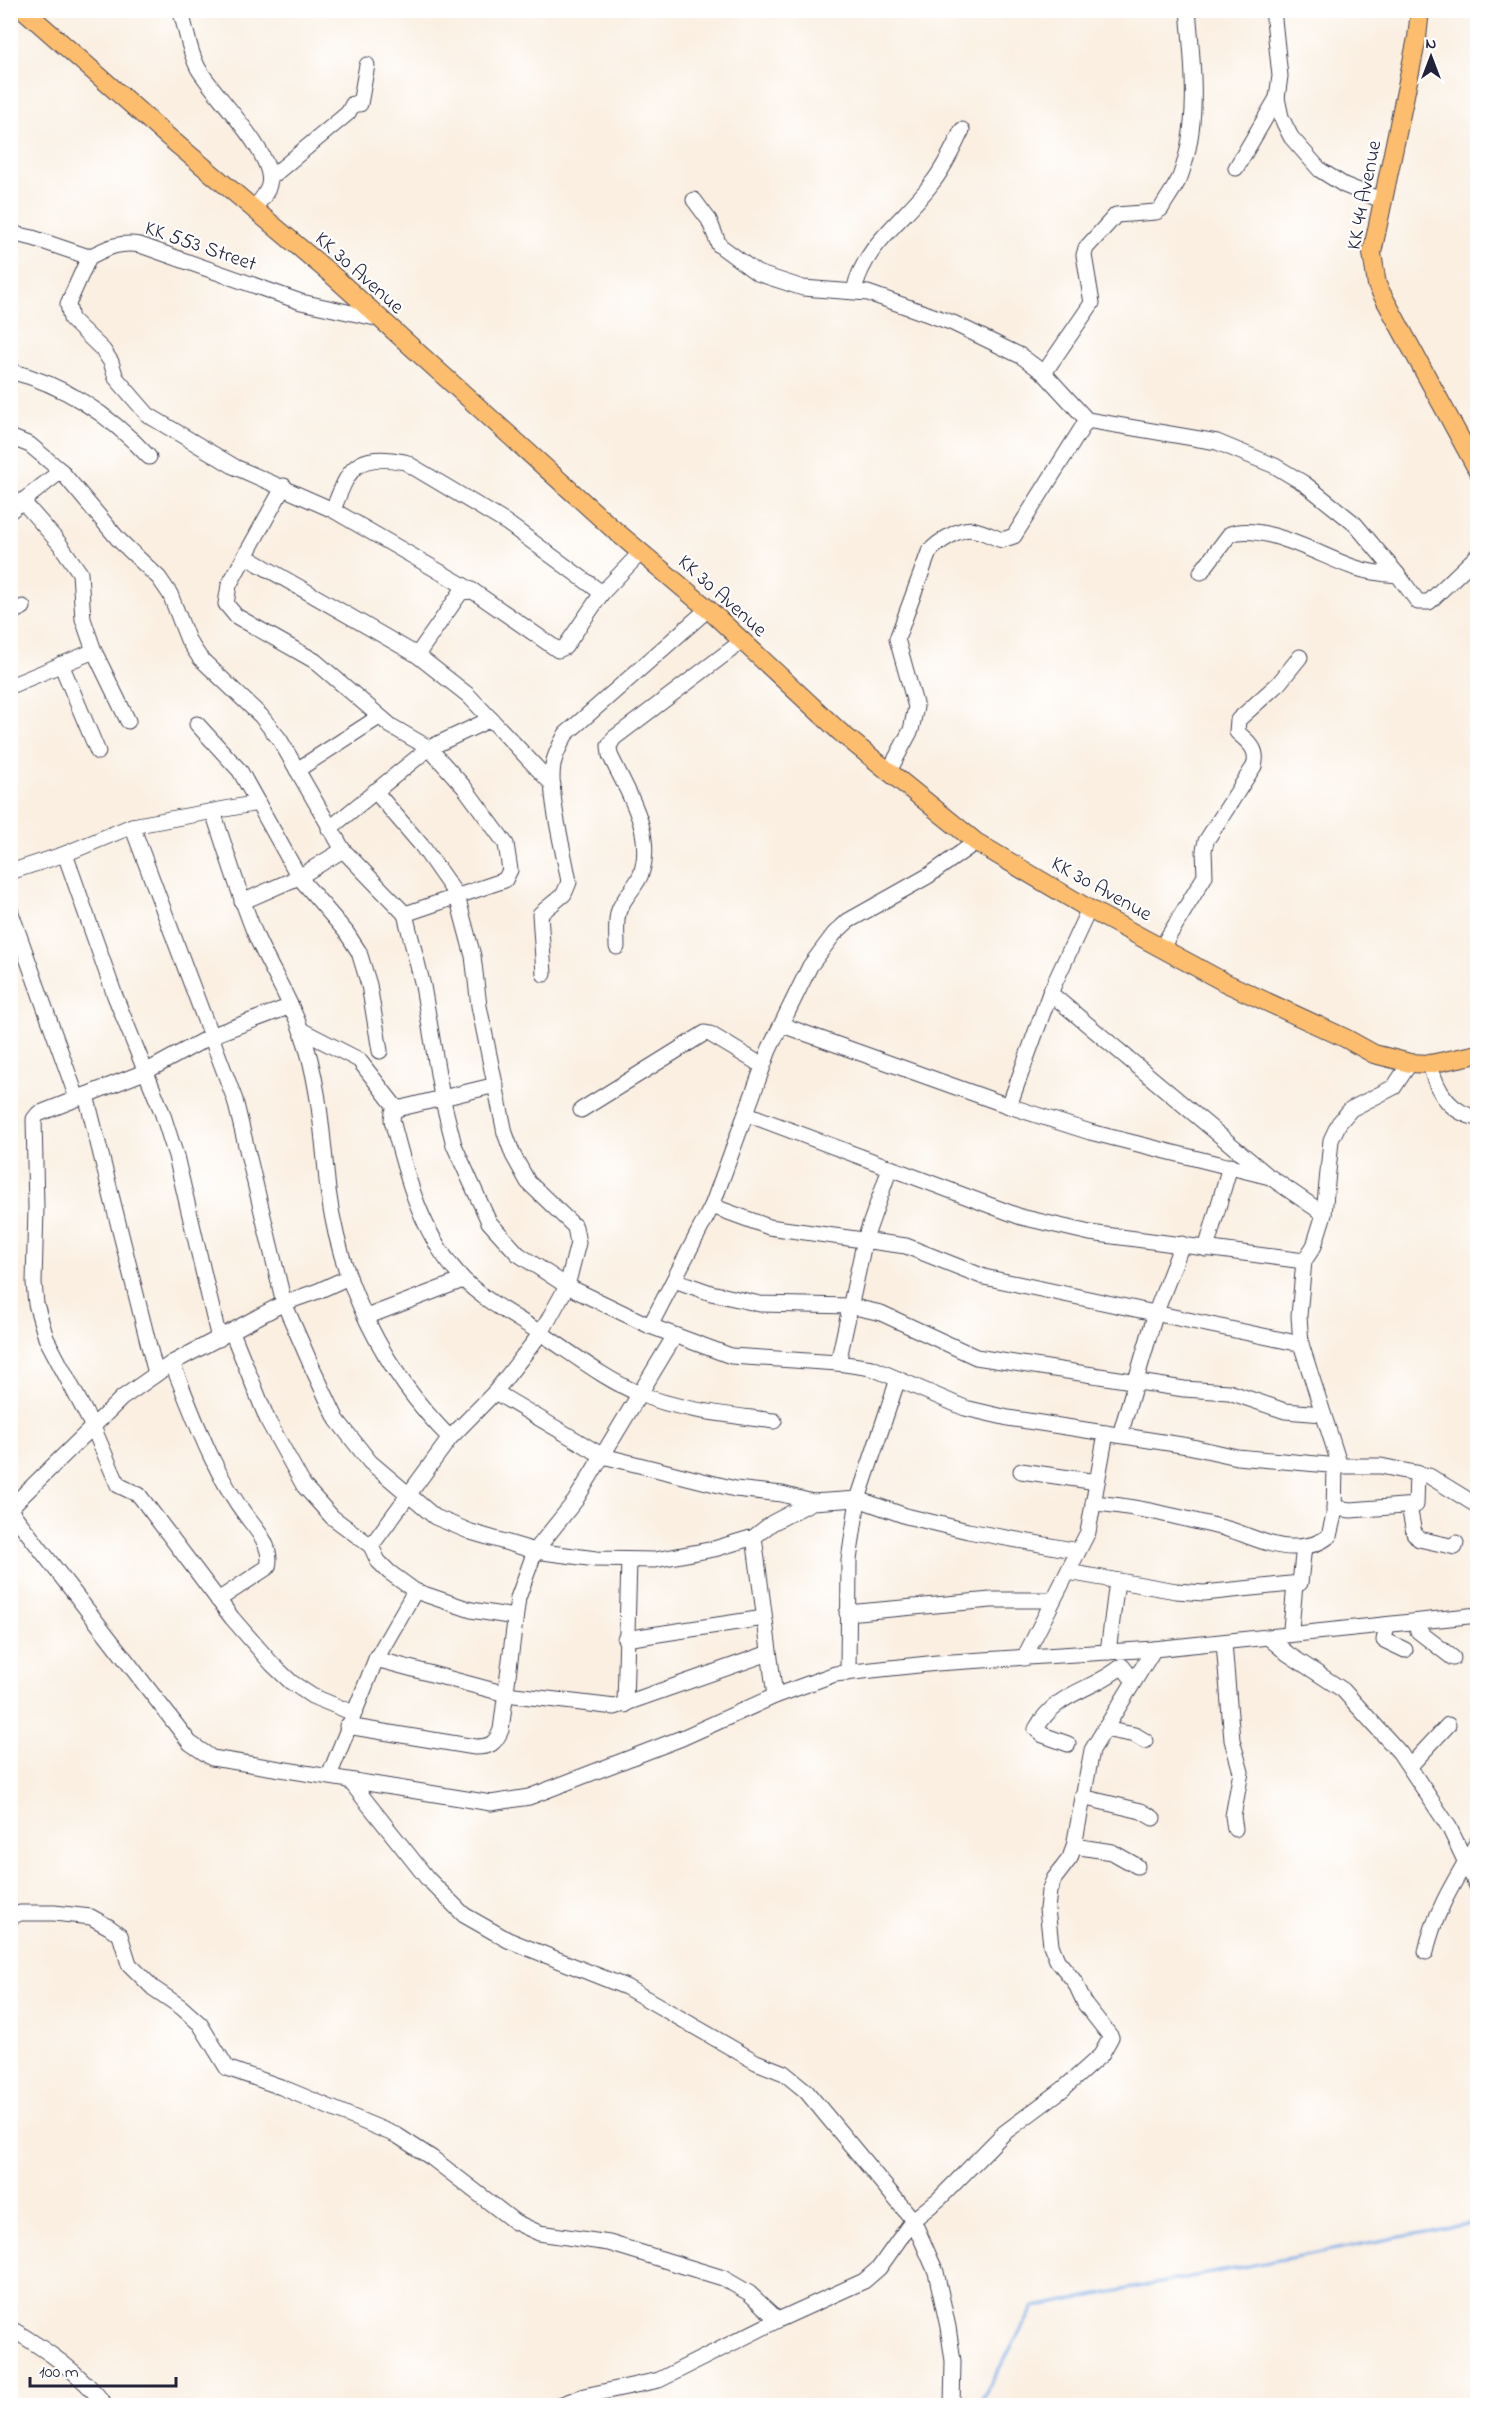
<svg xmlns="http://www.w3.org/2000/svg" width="1488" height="2416" viewBox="0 0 1488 2416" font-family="'Indie Flower',sans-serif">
<rect width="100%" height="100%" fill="#fff"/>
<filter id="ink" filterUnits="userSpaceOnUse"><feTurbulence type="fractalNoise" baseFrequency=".0167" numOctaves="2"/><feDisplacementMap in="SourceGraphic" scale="12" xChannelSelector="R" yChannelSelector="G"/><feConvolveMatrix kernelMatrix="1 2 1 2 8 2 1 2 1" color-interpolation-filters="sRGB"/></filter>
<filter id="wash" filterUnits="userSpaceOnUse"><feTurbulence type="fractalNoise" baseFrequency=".008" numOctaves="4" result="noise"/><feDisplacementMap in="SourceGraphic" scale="24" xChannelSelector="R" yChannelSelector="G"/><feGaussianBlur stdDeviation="1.35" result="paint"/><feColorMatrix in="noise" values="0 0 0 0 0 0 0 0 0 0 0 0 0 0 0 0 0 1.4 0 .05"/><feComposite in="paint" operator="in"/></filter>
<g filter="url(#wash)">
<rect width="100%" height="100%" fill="#faefe1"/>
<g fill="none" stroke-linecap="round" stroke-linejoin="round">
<path stroke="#7caae5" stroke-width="3" d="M978,2406l56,-99 444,-85"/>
</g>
</g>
<g filter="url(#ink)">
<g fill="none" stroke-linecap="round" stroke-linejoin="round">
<defs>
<g id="minor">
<path d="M180,10c7,20 8,39 18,58 16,28 78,86 71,117 -2,9 -9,16 -15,23"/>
<path d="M1273,10l7,66 -3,22 4,19 10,20 29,33 24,15 40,16"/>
<path d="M1236,168l41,-70"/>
<path d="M270,178l78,-65 5,-9h7l7,-39"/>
<path d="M694,200l15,20 10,25 38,28 46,15 65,5 85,30 68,33 23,17 43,47"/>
<path d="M10,233l23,5 56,19c18,-9 31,-16 51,-12l161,57 79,17"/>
<path d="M89,257l-21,47 3,15 32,31 8,12 5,16 32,37 87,52 98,43 140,81 85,59 7,-3 37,-54 39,-41"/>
<path d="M854,291c10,-47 51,-71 78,-108 13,-16 21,-35 30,-53"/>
<path d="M10,371c56,14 101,45 139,86"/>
<path d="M1044,373l48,-70 -8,-48 2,-7 30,-33 40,-3 5,-3c6,-11 14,-21 19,-32 20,-53 13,-112 8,-167"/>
<path d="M10,437l20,8 31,26 58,69 40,38 11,16 18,46 12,18 61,58 19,24 63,110 62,64 18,72 19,111 12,48 35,77 29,32 49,32 83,40 81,30 107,7 34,5 93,40 43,10 180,28 49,11 103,9h41l48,10 49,30"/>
<path d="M284,486l-55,99 -3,19 10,12 79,45 76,65 38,22 35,39 42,57 4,26 -5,10 -100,34"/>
<path d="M24,503l35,40 21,30 3,46 11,32 34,70"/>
<path d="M333,510c16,-41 21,-58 72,-48l102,61 95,70"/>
<path d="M10,511l51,-40"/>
<path d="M245,556l172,99 51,40 85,90"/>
<path d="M1201,572l29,-38c33,-12 91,22 123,33 14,5 29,7 45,8l20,27h11l49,-47"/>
<path d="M10,613l13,-6"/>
<path d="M417,655l44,-63 12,-1"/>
<path d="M61,664l37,88"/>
<path d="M10,686l84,-35"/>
<path d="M197,724l43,47 59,106 47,55 13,20 10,33 11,66"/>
<path d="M297,770l82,-53"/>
<path d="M888,773l23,-43 5,-23 -19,-68 32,-87c9,-10 32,-26 46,-22 9,2 18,7 27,10l12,-4 73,-116 130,22 58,24 30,18 50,40 43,51"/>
<path d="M213,812c14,41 26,83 43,124 14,32 33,61 45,94 19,52 21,106 27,160 12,93 56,182 122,248"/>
<path d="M132,826l103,274 49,203 28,64 25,53 33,42 65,55 36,15 64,19 61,8 59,1 59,-11 40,-12 18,-14 40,-21 46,-3 48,17 62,15 110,20"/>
<path d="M329,829l100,-81 62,-29"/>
<path d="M65,854l50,142 47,116 14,44 43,183"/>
<path d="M10,872l55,-18 67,-28 126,-23"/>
<path d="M242,902l57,-25 44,-27"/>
<path d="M10,910l67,188"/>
<path d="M617,947c0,-13 -2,-26 2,-37 5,-13 17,-23 22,-36 14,-42 -14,-83 -31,-119l-1,-9 5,-8 127,-96"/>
<path d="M1162,947l43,-71 -1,-26 2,-9 48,-75c5,-17 -5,-23 -17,-34l1,-12 41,-37 21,-26"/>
<path d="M544,974l-4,-60 24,-20 5,-12c-5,-30 -21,-88 -16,-117 2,-11 8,-22 13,-31l142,-125"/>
<path d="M1050,993l216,181"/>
<path d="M291,1006l-78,29 -66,36 -109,43 -4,5 2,89 -2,75 2,21 10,34 47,89 25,58 21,10 93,123 40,46 19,18 21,14 41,17"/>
<path d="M782,1025l227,81 81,26 180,45 54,37"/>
<path d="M301,1030l58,30 38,49"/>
<path d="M1430,1064c6,26 19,49 48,54"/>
<path d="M496,1085l-99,24 -4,3 -1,8c14,55 30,118 72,160 21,21 50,36 75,52 33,21 65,47 101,62 40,17 91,21 134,27"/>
<path d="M86,1095l70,279"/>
<path d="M1009,1106l41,-113 39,-84"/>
<path d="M581,1110l124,-77 5,1 53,32"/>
<path d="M747,1114l274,103 69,16 214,28"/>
<path d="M712,1206l57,21 137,19 78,31 317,67"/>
<path d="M1206,1249l24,-83"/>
<path d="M674,1280l37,13 49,11 90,2 31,7 95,44 208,32 45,3 56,19 38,3"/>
<path d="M366,1317l97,-37"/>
<path d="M650,1326l62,-120 57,-156 41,-84 24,-32 14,-13 80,-45 48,-34"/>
<path d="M232,1332l36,89 36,65 28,31 39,29 7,15 11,11 26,19 56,19 44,7"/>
<path d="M172,1363c22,53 40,108 75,154 11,14 26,31 21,50l-50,33"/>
<path d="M838,1363l27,-124 25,-71"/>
<path d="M495,1392l108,64 132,33 47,5 30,8"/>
<path d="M1120,1435l36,-123 26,-68"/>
<path d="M1340,1466l-39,-122 -2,-28 5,-55 10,-15 10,-32 7,-74 8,-17 12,-14 43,-22 16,-24"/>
<path d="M1021,1471l76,11"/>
<path d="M1093,1503c44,3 88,15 131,25 23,6 47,20 71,19 13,0 24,-3 34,-11l5,-21 1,-50"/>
<path d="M1409,1506l5,27 5,6 36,8 1,-4"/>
<path d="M10,1508l112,-110 50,-35 112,-60 34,-12 31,-14"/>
<path d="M1334,1508l17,2 65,-5 1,-32"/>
<path d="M10,1510l180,233 22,15 279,45 38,-6 153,-59 93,-42 60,-22 102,-11 217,-14 324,-34"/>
<path d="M754,1537l21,159"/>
<path d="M371,1546l79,-108 45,-46 46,-59 26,-47 11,-43 -3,-16 -47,-45 -15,-27 -8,-22 -26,-127 -6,-50 -16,-60 -35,-50 -47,-55"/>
<path d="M1068,1572l108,19 28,2 96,-10 4,-37"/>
<path d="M847,1613l144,-13h62"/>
<path d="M1416,1622l2,9 35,27"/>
<path d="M1387,1625l-3,15 21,10"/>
<path d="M1291,1629l4,-45"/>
<path d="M1269,1638l19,16 55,36 57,63 49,74 29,61"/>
<path d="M625,1639l139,-21"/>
<path d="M1224,1643l8,97 9,32 -8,44 2,13"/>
<path d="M1108,1652l9,-71"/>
<path d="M1024,1658l64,-126 18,-99"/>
<path d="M376,1659l130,35 109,13 154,-54"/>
<path d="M848,1673l1,-113 9,-61 40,-120"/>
<path d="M625,1705l4,-145"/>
<path d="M347,1726l128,21c15,0 20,-3 26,-17l17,-132 17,-47 40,-50 99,-164"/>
<path d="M1104,1729l31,6 10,6"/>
<path d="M1068,1744l-25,-9 -7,-6c21,-38 57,-38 86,-63l12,15"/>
<path d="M1410,1766l38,-41"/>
<path d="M329,1776l47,-117 39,-68"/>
<path d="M350,1781l77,97 37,37 44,25 118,47 130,75 28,11 22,18 107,129 23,52 12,55 5,34 -1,45"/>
<path d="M1082,1797l59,14 12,7"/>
<path d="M1074,1846l38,6 25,14"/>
<path d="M10,1918l10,-5h34l37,4 18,10 11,8 9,29 24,24 28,19 19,17 27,44 54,19 117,49 34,22 83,64 24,11 70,10 114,35 26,15 29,27"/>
<path d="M1426,1952c8,-40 31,-75 52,-111"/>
<path d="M10,2328c35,21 71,45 96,78"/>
<path d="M557,2406l27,-10 75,-16 119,-60 86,-39 15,-13 34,-48 26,-21 65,-66 59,-44 38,-34 10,-18 -26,-33 -10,-22 -18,-22 -6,-15 -4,-36 2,-18 5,-12 16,-21 4,-12 18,-96 62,-101"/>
</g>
<g id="major">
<path d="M24,10l142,125 165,139 281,254 96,81 132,123 136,110 113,67 137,74 119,55 29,16 36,9 20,1 48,-10"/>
<path d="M1420,10l-3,28 -45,215 5,32 101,186"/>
</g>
</defs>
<use href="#minor" stroke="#424154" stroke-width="17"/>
<use href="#major" stroke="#424154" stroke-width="20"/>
<use href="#minor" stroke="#fff" stroke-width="15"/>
<use href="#major" stroke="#fcbd6e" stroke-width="18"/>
</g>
</g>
<g text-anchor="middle" stroke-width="4.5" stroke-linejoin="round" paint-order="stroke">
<g font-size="21" fill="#22223b" stroke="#fff">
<text transform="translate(1363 195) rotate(-79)" y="7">KK 44 Avenue</text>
<text transform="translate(201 245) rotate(19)" y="7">KK 553 Street</text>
<text transform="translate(360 272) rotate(42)" y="7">KK 30 Avenue</text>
<text transform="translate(723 595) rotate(42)" y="7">KK 30 Avenue</text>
<text transform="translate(1102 888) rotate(29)" y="7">KK 30 Avenue</text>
</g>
</g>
<rect width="1488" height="2416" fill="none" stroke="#fff" stroke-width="36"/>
<g transform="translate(1431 57)" stroke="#ffffff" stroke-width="4.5" paint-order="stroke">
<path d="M0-4.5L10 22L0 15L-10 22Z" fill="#22223b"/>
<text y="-9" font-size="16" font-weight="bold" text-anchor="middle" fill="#22223b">N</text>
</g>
<path d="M30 2377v9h146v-9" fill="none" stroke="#22223b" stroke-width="3"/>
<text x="39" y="2377" font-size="18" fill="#22223b" stroke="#ffffff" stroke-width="4.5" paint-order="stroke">100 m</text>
</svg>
